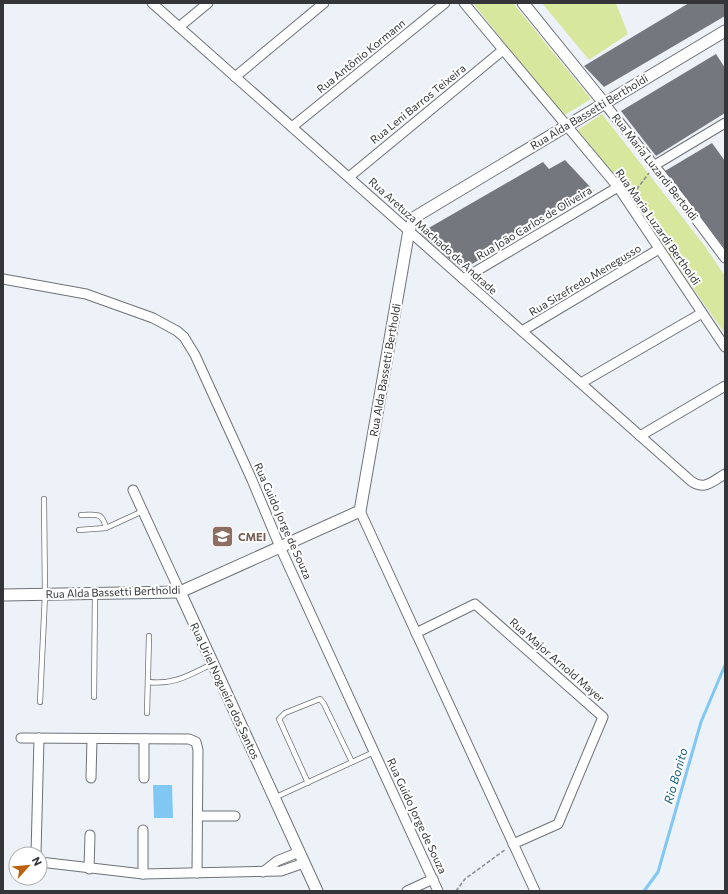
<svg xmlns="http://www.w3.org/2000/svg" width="728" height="894" viewBox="0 0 728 894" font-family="Commissioner,sans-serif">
<rect width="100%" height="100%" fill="#edf2f8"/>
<g fill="#d7e79d">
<path d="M473,3h40l78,96 -28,17z"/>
<path d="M542,3h74l12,31 -39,26z"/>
<path d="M602,114l102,131 21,31v58l-105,-151 -42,-53z"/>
</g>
<path fill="#80c7f3" d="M153,785h19l1,33h-19z"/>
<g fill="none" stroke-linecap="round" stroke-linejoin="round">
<path stroke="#80c7f3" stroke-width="3" d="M644,891l14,-19 43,-150 24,-57"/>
</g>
<g fill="#74787e">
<path d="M689,3h36v13l-121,71 -20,-21z"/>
<path d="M716,54l9,14v45l-69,43 -35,-45z"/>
<path d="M712,143l13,18v88l-60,-78z"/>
<path d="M565,160l29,31 -132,79 -42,-37 123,-71 6,7z"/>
</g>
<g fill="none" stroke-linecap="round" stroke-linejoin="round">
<defs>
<g id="service">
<path d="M81,515c15,0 21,-4 25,13"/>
<path d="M79,530l27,-2 37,-17"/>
<path d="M148,682c27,3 41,-7 64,-18"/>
<path d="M94,697l1,-103"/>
<path d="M40,702l5,-107 -1,-96"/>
<path d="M147,713l2,-77"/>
<path d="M308,783l-29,-64 6,-6 35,-14 4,5 28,58"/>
<path d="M274,798l100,-46"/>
</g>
<g id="minor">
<path d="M152,3l539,478c13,10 22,0 34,-7"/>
<path d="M464,3l154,184 107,160"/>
<path d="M179,27l29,-24"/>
<path d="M235,77l89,-74"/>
<path d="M604,103l74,92 47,63"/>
<path d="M292,127l153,-124"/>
<path d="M655,165l70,-42"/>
<path d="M349,177l154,-127"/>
<path d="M3,279l83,15 67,24 24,13 7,6 11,18 57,125 28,67 158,344"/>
<path d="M463,279l155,-92"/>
<path d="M522,331l137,-82"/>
<path d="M581,383l121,-70"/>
<path d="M640,436l85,-50"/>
<path d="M133,490l47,102"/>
<path d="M360,511l175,380"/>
<path d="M416,633l59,-29 128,113 -45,107 -45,20"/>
<path d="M21,738l168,1 7,3 2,8 -1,123"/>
<path d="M91,778l1,-39"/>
<path d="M144,778v-39"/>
<path d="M198,816h37"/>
<path d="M36,854l3,-116"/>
<path d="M40,862l103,12 138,-3 23,-8"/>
<path d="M89,869l1,-34"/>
<path d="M263,872l14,-11 22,-9"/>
<path d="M143,874v-44"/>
<path d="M407,891l26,-12"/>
</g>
<g id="tertiary">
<path d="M523,3l81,100"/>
<path d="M180,592l137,299"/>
<path d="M3,595l177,-3 180,-81 49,-281 6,-13 310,-186"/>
</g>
</defs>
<use href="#service" stroke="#6e7277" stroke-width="6"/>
<use href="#minor" stroke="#6e7277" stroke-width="11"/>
<use href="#tertiary" stroke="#6e7277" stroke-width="13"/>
<g stroke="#898c90" stroke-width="1.5" stroke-dasharray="4 2" stroke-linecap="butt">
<path d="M633,194l16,-21"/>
<path d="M456,891l9,-12 41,-30"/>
</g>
<use href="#service" stroke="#fff" stroke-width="4.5"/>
<use href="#minor" stroke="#fff" stroke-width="9"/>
<use href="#tertiary" stroke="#fff" stroke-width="11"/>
</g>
<defs>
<symbol id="school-square" viewBox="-11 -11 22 22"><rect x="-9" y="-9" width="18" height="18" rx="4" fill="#8d6e63" stroke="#fff"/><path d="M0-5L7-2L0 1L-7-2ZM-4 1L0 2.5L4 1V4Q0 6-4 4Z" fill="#fff"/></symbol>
</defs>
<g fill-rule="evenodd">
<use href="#school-square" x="210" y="524" width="25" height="25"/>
</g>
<g text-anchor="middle" stroke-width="4" stroke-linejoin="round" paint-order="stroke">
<g font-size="11" fill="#333538" stroke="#fff">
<text transform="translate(361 56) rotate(-39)" y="4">Rua Antônio Kormann</text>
<text transform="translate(418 104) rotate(-39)" y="4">Rua Leni Barros Teixeira</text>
<text transform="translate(589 112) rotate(-31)" y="4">Rua Alda Bassetti Bertholdi</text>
<text transform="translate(655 167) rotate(52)" y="4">Rua Maria Luzardi Bertoldi</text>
<text transform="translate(534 223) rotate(-31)" y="4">Rua João Carlos de Oliveira</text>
<text transform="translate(658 227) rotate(55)" y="4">Rua Maria Luzardi Bertholdi</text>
<text transform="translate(433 236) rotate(42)" y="4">Rua Aretuza Machado de Andrade</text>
<text transform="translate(585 280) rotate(-31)" y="4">Rua Sizefredo Menegusso</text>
<text transform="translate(385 370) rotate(-80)" y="4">Rua Alda Bassetti Bertholdi</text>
<text transform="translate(283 521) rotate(66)" y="4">Rua Guido Jorge de Souza</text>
<text transform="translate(113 592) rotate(-2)" y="4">Rua Alda Bassetti Bertholdi</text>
<text transform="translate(557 660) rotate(41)" y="4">Rua Major Arnold Mayer</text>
<text transform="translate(225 691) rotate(65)" y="4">Rua Uriel Nogueira dos Santos</text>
<text transform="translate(417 816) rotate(65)" y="4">Rua Guido Jorge de Souza</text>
</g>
<g font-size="11" font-weight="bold" fill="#785e54" stroke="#fff" text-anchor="start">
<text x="238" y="541">CMEI</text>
</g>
<g font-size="12" font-style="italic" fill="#155d81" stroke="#fff">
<text transform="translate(676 776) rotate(-74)" y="4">Rio Bonito</text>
</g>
</g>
<rect width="728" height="894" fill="none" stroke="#333538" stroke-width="8"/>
<g transform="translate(28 866) rotate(63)"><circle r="19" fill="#ffffff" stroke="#adaeaf"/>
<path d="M0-3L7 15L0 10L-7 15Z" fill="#bc6108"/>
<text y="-6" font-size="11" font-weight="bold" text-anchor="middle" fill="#333538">N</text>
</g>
</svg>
